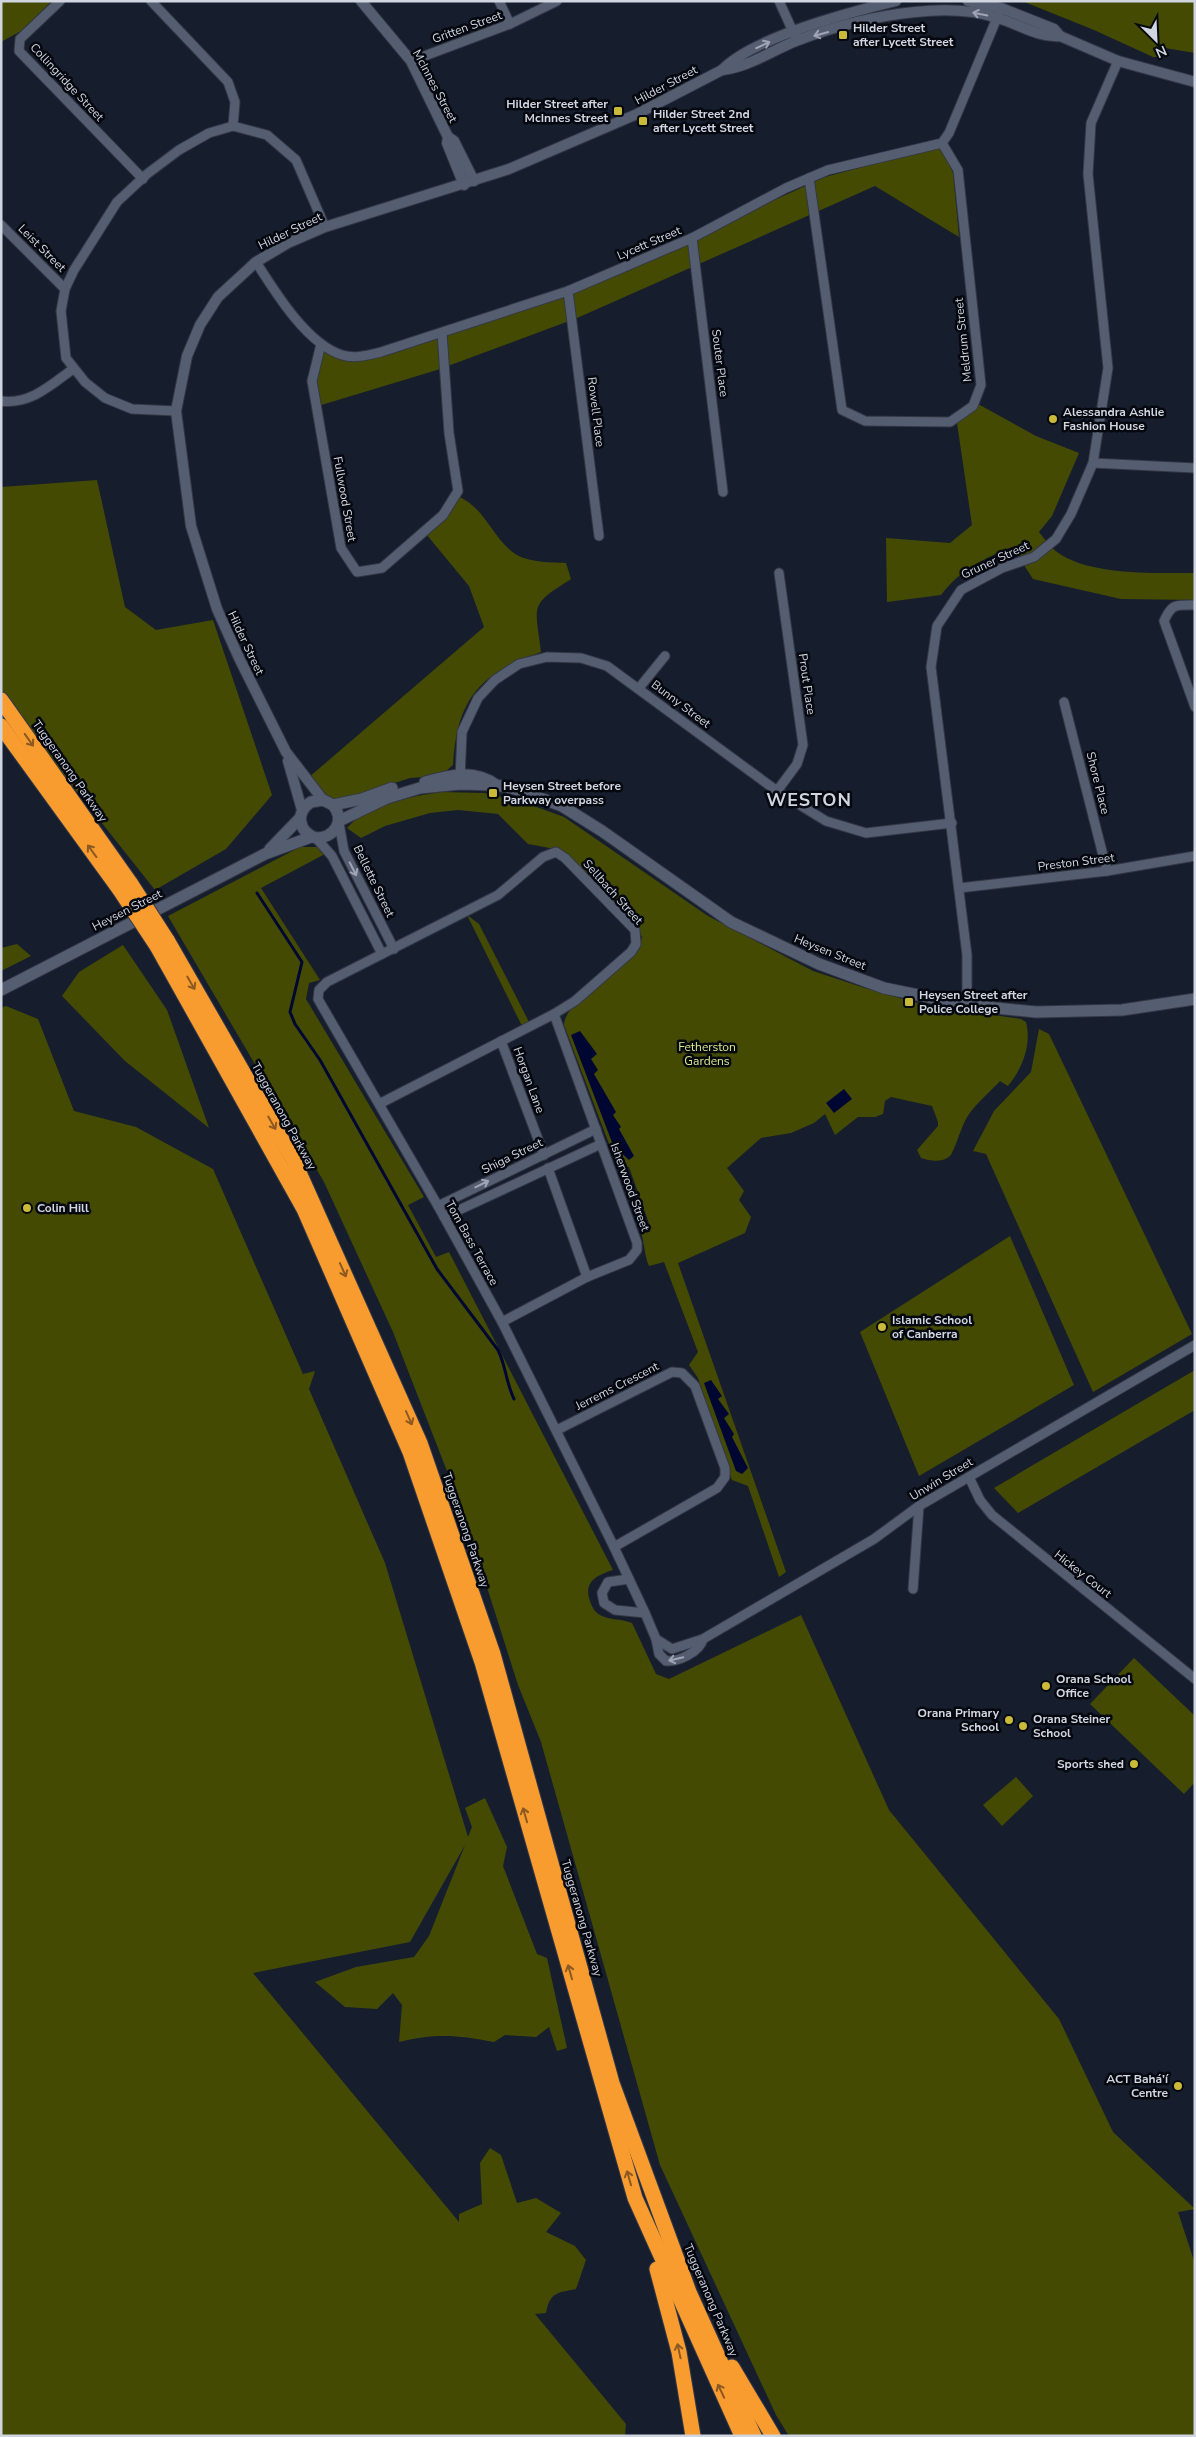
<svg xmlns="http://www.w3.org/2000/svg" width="1196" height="2437" viewBox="0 0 1196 2437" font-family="'Nunito Sans',sans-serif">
<rect width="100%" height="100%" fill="#161e2e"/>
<g fill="#444a02">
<path d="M1,1h51l-31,30 -20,11z"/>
<path d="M1022,1h173v52l-30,-5 -5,9h-7l-59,-27z"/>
<path d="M942,146l11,27 6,64 -84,-51 -298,132 -140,52 -119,36 -3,-26 8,-31 26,11 222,-67 254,-116z"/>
<path d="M978,404l58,32 43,17 -27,63 -13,16c5,6 11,15 18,20 33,24 98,21 138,21v27l-74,-1 -88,-20 -21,-32c-28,11 -52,23 -71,48l-54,7 -1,-64 64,5 22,-18 -15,-102z"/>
<path d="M97,480l28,127 31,23 57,-10 59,175 -46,54 -71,41 -154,-194v-209z"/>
<path d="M460,497c25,13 30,35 50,53 14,13 38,12 56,13l5,16c-42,27 -36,24 -30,73 -62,22 -84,47 -88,113l-7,6 -11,5 -25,2 -34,11 -31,16 -25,-9 -12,-18 176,-151 -15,-41 -43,-52 19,-16z"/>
<path d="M441,792l43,1 36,8 44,16 144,99 105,55 58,19 54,15 96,14 5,3c6,23 -4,47 -18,64l-8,-5c-11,12 -26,24 -34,38 -5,9 -12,33 -16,37 -8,7 -20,5 -29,2l-4,-8 21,-24v-4l-6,-16 -41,-9 -6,4 -2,13 -8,3h-17l-23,18 -10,-21 -11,9 -23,10 -30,5 -34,30 17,23 -5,9 12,17 -6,16 -67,30 108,309 -7,5 -31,-91 -16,-6 -34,-102 -9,-13 9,-13 -34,-90 -15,4c-5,-12 -4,-21 -8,-33l10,-4 -22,-62 -10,3 -55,-145c1,-29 70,-53 78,-88l-5,-11 -82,-77 -27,-5 -30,-30 -40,-4 -28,3 -45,13 -24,12 -14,-10c21,-24 63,-31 94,-36z"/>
<path d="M300,847h17l8,7 -64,34 59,92 -11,3 -3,16 118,198 -16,8 28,52 13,-5 164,318c-16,5 -30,12 -23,31 2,6 5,12 12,15 9,4 20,3 30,7l24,51 13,5 132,-64 88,195 170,209 54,113 82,77 -17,3 17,52v172h-406l-13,-21 -116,-250 -119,-423 -23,-57 -54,-170 -71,-183 -69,-150 -156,-266z"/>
<path d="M467,915l12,9 50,98 -7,4z"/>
<path d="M17,944l14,12 -30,15v-23z"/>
<path d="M123,945l44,65 42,118 -84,-67 -63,-65 17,-24z"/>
<path d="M6,1006l32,13 36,92 62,16 77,42 90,205 12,-3 -6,18 76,174 83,274 4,-10 -7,-19 20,-10 22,49 -4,19 34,88 10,4 20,90 -10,3 -8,-24 -13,10 -31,-2 -11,7c-37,-7 -58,-9 -95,0l3,-37 -9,-12 -16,16 -32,-2 -30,-25 41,-15 58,-10 15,-21 36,-91 -55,97 -157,31 206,249v-8l23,-10 -2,-41 10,-15 11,7 16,48 19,-5 25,15 -15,19 29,14 11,14 -10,29c-19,4 -26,3 -30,24l-11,1 91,110 -1,12h-624v-1428z"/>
<path d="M1039,1029l10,5 143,300 -99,58 -107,-238 -13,-3 21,-40 37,-39z"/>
<path d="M1010,1236l64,149 -155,91 -59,-144z"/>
<path d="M1195,1370v40l-177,103 -24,-25z"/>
<path d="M1134,1658l61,58v66l-11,12 -94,-90z"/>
<path d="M1016,1777l17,19 -31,30 -19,-21z"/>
</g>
<g fill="#000632">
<path d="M580,1031l17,23 -6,5 7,11 -4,4 22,38 -3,3 8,12 -2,2 15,27 -5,4 -16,-15 -42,-110z"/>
<path d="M844,1089l8,10 -18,14 -8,-10z"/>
<path d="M711,1380l11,16 -4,3 11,15 -5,4 10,16 -2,3 16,31 -6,6 -6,-3 -32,-88z"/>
</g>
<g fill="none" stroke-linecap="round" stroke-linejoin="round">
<path stroke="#000632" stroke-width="3" d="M257,893l45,69 -12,50 5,12 25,36 117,209 61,81c8,16 8,33 16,49"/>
<defs>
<g id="minor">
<path d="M60,1l-40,38 -1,12 124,128"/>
<path d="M151,1l77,81 7,20 -2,24"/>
<path d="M499,1l11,23"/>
<path d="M779,1l16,35"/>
<path d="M411,61l99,-37 47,-23"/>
<path d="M809,178l33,232 23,11 85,1 23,-16 8,-21 -23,-215 -16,-27"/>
<path d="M1,225l64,64"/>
<path d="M692,238l31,254"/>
<path d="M256,262c19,30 51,82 86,93 13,4 26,0 39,-3l187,-61 124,-53 94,-50 42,-18 114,-27 7,-10 50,-120"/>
<path d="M568,291l31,245"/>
<path d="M321,344l-9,37 29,167 16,24 25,-4 61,-53 15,-24 -9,-58 -7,-100"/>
<path d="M1,401c29,4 50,-16 72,-32"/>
<path d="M176,411l-44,-2 -27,-11 -20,-16 -19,-24 -5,-47 4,-22 9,-19 43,-68 30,-28 32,-24 30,-17 24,-7 34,9 29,25 29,67"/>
<path d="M1093,463l102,5"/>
<path d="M1195,605c-19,0 -23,-2 -31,16l31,86"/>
<path d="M639,688l26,-32"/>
<path d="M1064,702l43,169"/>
<path d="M460,779l2,-47 16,-34 17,-18 24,-16 28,-7 34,1 26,8 170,125 49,30 40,12 86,-10"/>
<path d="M777,791l20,-27 6,-19 -24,-172"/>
<path d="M339,823l5,28 50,98"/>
<path d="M316,838l16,18 50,98"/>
<path d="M959,888l148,-17 88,-15"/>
<path d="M967,1005v-50l-36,-288 6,-41 24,-36 41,-22 32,-11 22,-18 15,-25 22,-51 15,-95 -20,-194 3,-51 27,-62"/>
<path d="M501,1041l43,114"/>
<path d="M379,1104l175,-90 21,-13 56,-49 5,-8 -1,-14 -70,-72 -9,-6 -13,5 -45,38 -171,87 -8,8 -1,9 120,207 64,116 112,225 31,66 11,26 3,15 7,7c12,1 34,-9 37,-22"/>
<path d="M548,1168l39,109"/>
<path d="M438,1206l158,-77"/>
<path d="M444,1217l157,-73"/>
<path d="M502,1322l85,-45 42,-17 8,-10v-7l-83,-229"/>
<path d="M557,1430l115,-58 10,1 13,13 30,82v9l-8,11 -103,59"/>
<path d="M969,1477l11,23 12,15 203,164"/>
<path d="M629,1579l-21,3 -6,11 2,10 11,7 30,3"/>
<path d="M913,1589l6,-83"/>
<path d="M656,1639l16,10 31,-10 171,-100 45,-33 276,-161"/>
</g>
<g id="tertiary">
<path d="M361,1l50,60 37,76 -1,6 17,42"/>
<path d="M968,1l33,7 53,21 6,7"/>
<path d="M722,70c27,-3 49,-19 74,-29 36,-14 80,-25 119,-29 28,-3 56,-3 83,6 20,6 41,20 62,18l58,25 77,21"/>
<path d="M448,137l6,4 20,40"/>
<path d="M288,761l14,49"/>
<path d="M323,800l-37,-48 -47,-94 -22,-49 -26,-83 -15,-115 11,-55 13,-31 18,-28 38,-35 32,-19 37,-16 184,-58 128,-55 85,-44c31,-33 129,-58 174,-69"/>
</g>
<g id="secondary">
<path d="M425,782c25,-7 49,-13 71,3"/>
<path d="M333,805c13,16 1,33 -17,33 -18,-6 -21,-26 -5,-36l12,-2 10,5 29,-6 30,-11"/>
<path d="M339,821l48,-23 33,-10 40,-4 36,1 19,4 47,17 40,25 129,91 88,42 65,24 83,17 69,7 86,-2 73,-11"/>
<path d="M270,849l30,-31"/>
<path d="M1,990l264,-136 46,-17"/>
</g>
<g id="motorway">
<path d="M1,700l130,184"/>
<path d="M1,726l119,164"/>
<path d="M167,940l126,219 127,284 73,211 119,429 77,209 65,144"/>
<path d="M157,946l147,263 106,243 72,210 153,536 107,238"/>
<path d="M657,2269l22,83 14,84"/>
<path d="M732,2367l41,69"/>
</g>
</defs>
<use href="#minor" stroke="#343846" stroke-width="11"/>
<use href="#tertiary" stroke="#343846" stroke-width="12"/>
<use href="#secondary" stroke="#343846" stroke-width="13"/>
<use href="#motorway" stroke="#343846" stroke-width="17"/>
<use href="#minor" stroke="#555e71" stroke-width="9"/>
<use href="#tertiary" stroke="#555e71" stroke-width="10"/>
<use href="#secondary" stroke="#555e71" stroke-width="11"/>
<use href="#motorway" stroke="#f89c2f" stroke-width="15"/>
<defs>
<g id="motorway-bridge">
<path d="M131,884l36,56"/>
<path d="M120,890l37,56"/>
</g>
</defs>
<use href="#motorway-bridge" stroke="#343846" stroke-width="17" stroke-linecap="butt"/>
<use href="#motorway-bridge" stroke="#f89c2f" stroke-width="15"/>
</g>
<defs><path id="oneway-shaft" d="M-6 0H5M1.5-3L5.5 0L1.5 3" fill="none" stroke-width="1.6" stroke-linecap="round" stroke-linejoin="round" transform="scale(1.25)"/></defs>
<g stroke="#9fa5b4">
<use href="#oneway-shaft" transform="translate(980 14) rotate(-169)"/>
<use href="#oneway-shaft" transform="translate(821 34) rotate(164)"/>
<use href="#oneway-shaft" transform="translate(763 45) rotate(-25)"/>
<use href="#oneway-shaft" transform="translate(353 869) rotate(63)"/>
<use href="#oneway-shaft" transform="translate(482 1184) rotate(-26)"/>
<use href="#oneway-shaft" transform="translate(676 1659) rotate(166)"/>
</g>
<g stroke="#8b5921">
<use href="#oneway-shaft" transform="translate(29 740) rotate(55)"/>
<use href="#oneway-shaft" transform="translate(92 851) rotate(-126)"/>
<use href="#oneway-shaft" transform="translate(191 983) rotate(60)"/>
<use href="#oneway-shaft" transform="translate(272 1123) rotate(60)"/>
<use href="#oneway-shaft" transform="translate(343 1270) rotate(66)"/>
<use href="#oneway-shaft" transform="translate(409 1418) rotate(66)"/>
<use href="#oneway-shaft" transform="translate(525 1815) rotate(-106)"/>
<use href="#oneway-shaft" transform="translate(570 1972) rotate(-106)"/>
<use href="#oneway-shaft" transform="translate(629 2178) rotate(-106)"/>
<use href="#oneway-shaft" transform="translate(679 2351) rotate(-102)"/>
<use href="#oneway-shaft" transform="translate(721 2391) rotate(-115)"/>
</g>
<g fill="#c9ba3a" stroke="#05080f" stroke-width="2">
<rect x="838" y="30" width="10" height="10" rx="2.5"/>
<rect x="613" y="106" width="10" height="10" rx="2.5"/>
<rect x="638" y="116" width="10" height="10" rx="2.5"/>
<circle cx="1053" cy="419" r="5"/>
<rect x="488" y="788" width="10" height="10" rx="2.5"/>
<rect x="904" y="997" width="10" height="10" rx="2.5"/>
<circle cx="27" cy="1208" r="5"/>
<circle cx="882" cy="1327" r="5"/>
<circle cx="1046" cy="1686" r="5"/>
<circle cx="1009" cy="1720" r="5"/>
<circle cx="1023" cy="1726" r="5"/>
<circle cx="1134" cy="1764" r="5"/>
<circle cx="1178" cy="2086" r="5"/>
</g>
<g text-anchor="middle" stroke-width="5" stroke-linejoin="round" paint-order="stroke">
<g font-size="12" fill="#d0d5e0" stroke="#05080f">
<text transform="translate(467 27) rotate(-20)" y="4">Gritten Street</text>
<text transform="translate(67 82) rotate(47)" y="4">Collingridge Street</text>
<text transform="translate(666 85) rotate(-28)" y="4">Hilder Street</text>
<text transform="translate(435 86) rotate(62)" y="4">McInnes Street</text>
<text transform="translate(290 231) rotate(-26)" y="4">Hilder Street</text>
<text transform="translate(649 243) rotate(-23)" y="4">Lycett Street</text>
<text transform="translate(42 248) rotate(45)" y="4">Leist Street</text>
<text transform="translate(963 340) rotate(-96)" y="4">Meldrum Street</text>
<text transform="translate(720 363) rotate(83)" y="4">Souter Place</text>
<text transform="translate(596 412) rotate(83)" y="4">Rowell Place</text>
<text transform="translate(345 499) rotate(80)" y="4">Fullwood Street</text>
<text transform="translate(995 560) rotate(-25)" y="4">Gruner Street</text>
<text transform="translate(246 643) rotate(65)" y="4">Hilder Street</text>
<text transform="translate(807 684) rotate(82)" y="4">Prout Place</text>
<text transform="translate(681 704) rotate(37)" y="4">Bunny Street</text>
<text transform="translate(70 771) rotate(55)" y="4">Tuggeranong Parkway</text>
<text transform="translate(1098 783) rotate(76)" y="4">Shore Place</text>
<text transform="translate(1076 862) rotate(-7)" y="4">Preston Street</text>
<text transform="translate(374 881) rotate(64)" y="4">Bellette Street</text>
<text transform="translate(613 892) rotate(48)" y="4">Sellbach Street</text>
<text transform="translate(127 910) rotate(-27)" y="4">Heysen Street</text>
<text transform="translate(830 952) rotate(22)" y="4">Heysen Street</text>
<text transform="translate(529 1080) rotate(70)" y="4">Horgan Lane</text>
<text transform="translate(284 1116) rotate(61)" y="4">Tuggeranong Parkway</text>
<text transform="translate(512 1156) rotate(-26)" y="4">Shiga Street</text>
<text transform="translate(630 1187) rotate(70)" y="4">Isherwood Street</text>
<text transform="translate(472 1243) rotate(61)" y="4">Tom Bass Terrace</text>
<text transform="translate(617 1386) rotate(-27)" y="4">Jerrems Crescent</text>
<text transform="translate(941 1479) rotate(-31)" y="4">Unwin Street</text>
<text transform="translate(466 1530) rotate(71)" y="4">Tuggeranong Parkway</text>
<text transform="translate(1083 1574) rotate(38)" y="4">Hickey Court</text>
<text transform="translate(582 1918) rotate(74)" y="4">Tuggeranong Parkway</text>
<text transform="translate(711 2300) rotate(67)" y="4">Tuggeranong Parkway</text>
</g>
<g font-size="12" font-weight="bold" fill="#d0d5e0" stroke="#05080f" text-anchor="start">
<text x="853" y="32">Hilder Street<tspan x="853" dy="14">after Lycett Street</tspan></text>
<text x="608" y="108" text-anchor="end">Hilder Street after<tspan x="608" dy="14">McInnes Street</tspan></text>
<text x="653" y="118">Hilder Street 2nd<tspan x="653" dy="14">after Lycett Street</tspan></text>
<text x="1063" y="416">Alessandra Ashlie<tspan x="1063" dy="14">Fashion House</tspan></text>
<text x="503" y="790">Heysen Street before<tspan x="503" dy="14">Parkway overpass</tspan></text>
<text x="919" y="999">Heysen Street after<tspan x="919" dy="14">Police College</tspan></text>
<text x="37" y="1212">Colin Hill</text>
<text x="892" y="1324">Islamic School<tspan x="892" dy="14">of Canberra</tspan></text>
<text x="1056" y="1683">Orana School<tspan x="1056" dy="14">Office</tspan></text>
<text x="999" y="1717" text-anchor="end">Orana Primary<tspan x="999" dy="14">School</tspan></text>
<text x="1033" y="1723">Orana Steiner<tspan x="1033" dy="14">School</tspan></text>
<text x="1124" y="1768" text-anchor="end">Sports shed</text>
<text x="1168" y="2083" text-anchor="end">ACT Bahá’í<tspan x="1168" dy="14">Centre</tspan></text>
</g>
<g font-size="12" fill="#dce88a" stroke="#05080f">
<text x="707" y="1051">Fetherston<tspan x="707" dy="14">Gardens</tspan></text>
</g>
<g font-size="18" font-weight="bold" letter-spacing="1" fill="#d0d5e0" stroke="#05080f">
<text x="809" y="806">WESTON</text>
</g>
</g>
<rect width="1196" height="2437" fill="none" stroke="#d0d5e0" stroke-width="5"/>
<g transform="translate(1156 40) rotate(156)" stroke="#05080f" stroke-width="4" paint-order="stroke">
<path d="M0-4L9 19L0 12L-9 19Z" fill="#d0d5e0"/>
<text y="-8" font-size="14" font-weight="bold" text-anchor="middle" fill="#d0d5e0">N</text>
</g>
</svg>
